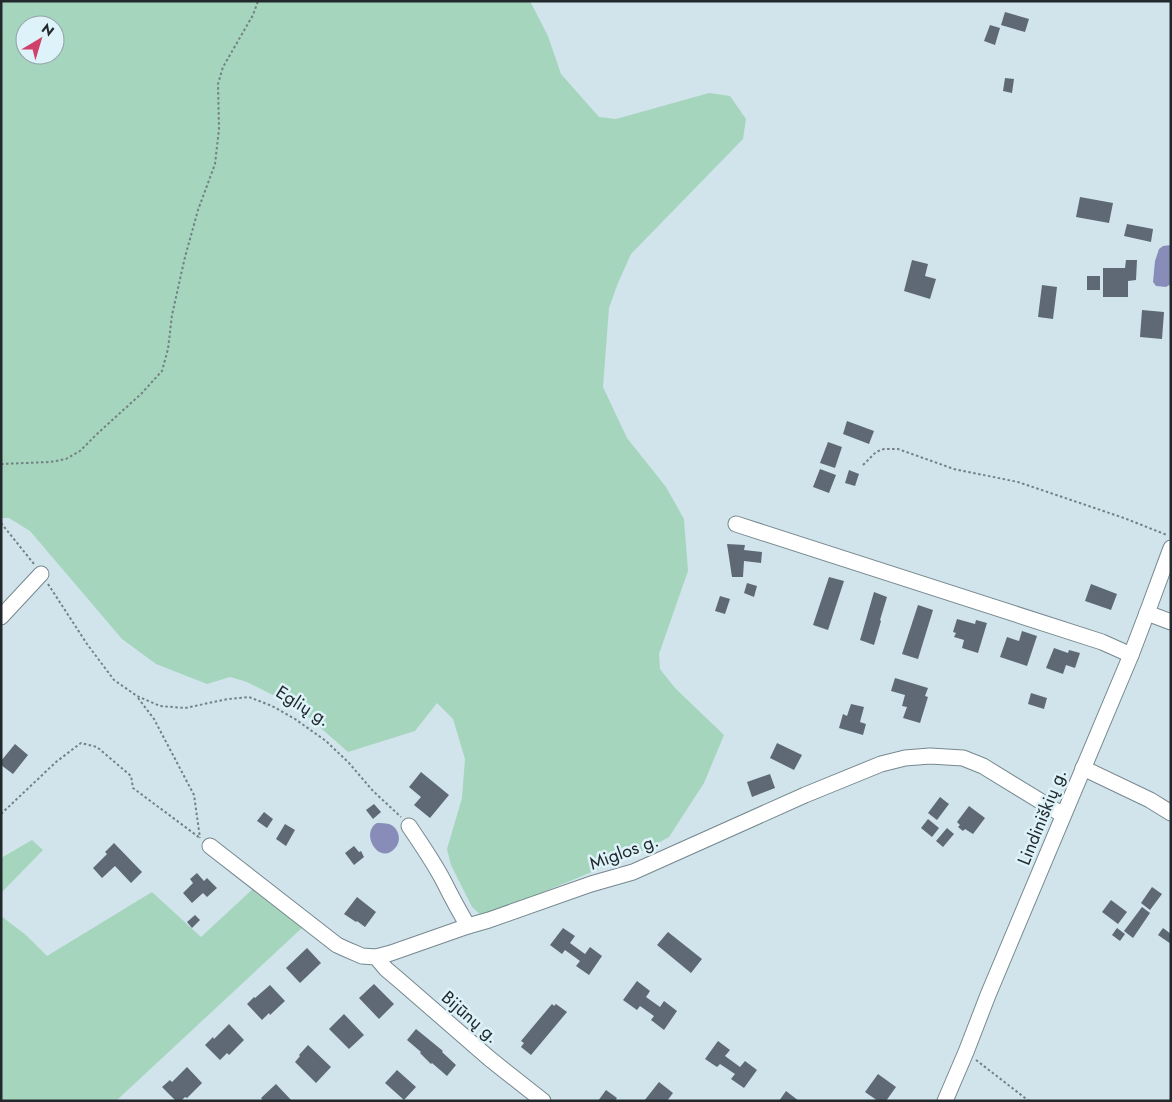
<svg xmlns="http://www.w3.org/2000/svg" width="1172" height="1102" viewBox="0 0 1172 1102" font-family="Jost,sans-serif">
<rect width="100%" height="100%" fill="#d1e4eb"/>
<g fill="#a5d5bd" fill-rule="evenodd">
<path d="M1,1h529l18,35 13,38 38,43 17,2 93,-26 21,3 16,23 -3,20 -112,115 -13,29 -9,25 -6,79 24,51 39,49 18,32 4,52 -29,83 1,15 15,19 49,47 -20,48 -35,54 -22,12 -164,68 -11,-10 -21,-42 -4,-16 15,-51 3,-39 -12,-40 -16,-16 -22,28 -67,21 -51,-45 -50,-25 -17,-5 -23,7 -51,-20 -34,-25 -92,-108 -21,-13h-8zM25,25h30v30h-30z"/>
<path d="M32,840l11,10 -42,43v-35z"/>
<path d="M256,886l48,40 -188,175h-115v-185l25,19 21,21 105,-64 49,45z"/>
</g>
<g fill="#878cb8">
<path d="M1171,245v39l-5,3 -10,-1 -3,-4 2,-21 4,-12 4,-3z"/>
<path d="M377,823c4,0 8,0 12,1 9,3 13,15 7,23 -16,21 -37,-14 -19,-24z"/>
</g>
<g fill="#5e6975">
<path d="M1005,12l24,7 -4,13 -24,-7z"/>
<path d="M990,25l10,3 -5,17 -11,-4z"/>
<path d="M1005,78l9,1 -2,14 -9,-2z"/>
<path d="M1080,197l33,6 -4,20 -33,-6z"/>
<path d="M1127,224l26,5 -2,13 -27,-6z"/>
<path d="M912,260l16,4 -3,12 11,3 -6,20 -26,-8z"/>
<path d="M1126,260h11l-1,20 -8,1v16h-25v-29h22z"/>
<rect x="1087" y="276" width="13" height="14"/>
<path d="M1042,285l15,2 -4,32 -15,-2z"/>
<path d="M1142,310l22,2 -2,27 -22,-2z"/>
<path d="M847,421l27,10 -5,13 -26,-10z"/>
<path d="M828,442l14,5 -7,21 -15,-5z"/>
<path d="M820,469l16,6 -7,18 -16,-6z"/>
<path d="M849,470l10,4 -4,12 -10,-3z"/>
<path d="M727,544l18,1 -1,5 18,2 -1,11 -17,-2 -1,16h-11z"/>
<path d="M829,577l15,4 -16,49 -15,-5z"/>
<path d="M747,583l10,3 -3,11 -10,-4z"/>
<path d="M1091,584l26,10 -6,16 -26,-9z"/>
<path d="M874,592l13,5 -7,23 1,1 -7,24 -14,-5z"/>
<path d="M720,596l10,3 -5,15 -10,-3z"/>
<path d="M918,605l15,5 -15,49 -16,-5z"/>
<path d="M957,619l18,5 1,-4 11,3 -9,30 -16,-5 2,-8 -10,-3 2,-4 -3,-1z"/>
<path d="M1022,631l15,5 -10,30 -27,-9 7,-20 12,4z"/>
<path d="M1054,648l14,5 1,-3 11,3 -5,15 -9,-3 -3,9 -17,-6z"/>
<path d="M895,678l33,10 -3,8 3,1 -8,26 -17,-5 4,-11 -5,-1 3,-11 -14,-4z"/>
<path d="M1031,693l16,5 -3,11 -16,-5z"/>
<path d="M851,704l13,3 -4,15 6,2 -3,11 -24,-7 4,-14 4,2z"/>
<path d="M777,743l25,12 -8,15 -24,-12z"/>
<path d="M15,744l13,11 -15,19 -12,-9v-4z"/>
<path d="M421,772l28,23 -19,23 -16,-13 7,-8 -12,-10z"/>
<path d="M770,774l5,14 -23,9 -5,-15z"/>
<path d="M940,797l9,7 -12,16 -9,-7z"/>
<path d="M374,804l7,8 -8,7 -7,-9z"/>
<path d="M969,806l16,12 -12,16 -8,-5 -2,2 -5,-4 2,-2 -3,-3z"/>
<path d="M264,812l9,7 -6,9 -10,-7z"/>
<path d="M928,819l11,9 -7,9 -11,-9z"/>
<path d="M285,824l10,6 -9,16 -10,-7z"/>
<path d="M947,828l7,6 -11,13 -7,-6z"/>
<path d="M114,843l28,29 -11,11 -16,-17 -13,12 -9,-10 14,-14 -2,-2z"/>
<path d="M354,846l5,6 2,-1 3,6 -10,8 -9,-12z"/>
<path d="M197,873l7,8 3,-3 10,10 -10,9 -4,-4 -11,10 -9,-10 10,-10 -3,-4z"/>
<path d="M1152,887l10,7 -12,16 -9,-7z"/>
<path d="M357,897l19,15 -11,15 -8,-6 -1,1 -12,-8z"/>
<path d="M1111,900l16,12 -9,12 -16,-12z"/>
<path d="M1142,907l8,6 -17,25 -9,-7z"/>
<path d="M195,915l5,5 -8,8 -5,-6z"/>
<path d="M563,928l12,8 -5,7 15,11 5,-7 12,9 -13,19 -13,-9 4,-5 -15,-11 -3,4 -12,-9z"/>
<path d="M1117,928l8,6 -5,7 -8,-6z"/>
<path d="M1163,928l8,6v10l-13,-9z"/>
<path d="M668,932l34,27 -11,14 -34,-28z"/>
<path d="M307,948l14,15 -21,20 -14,-15z"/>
<path d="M637,981l13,10 -4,6 14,10 4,-6 13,10 -13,19 -13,-10 3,-4 -14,-10 -3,4 -14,-10z"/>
<path d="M374,984l20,20 -15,15 -20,-21z"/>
<path d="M270,985l15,16 -15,14 -1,-2 -7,7 -15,-16 7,-7 1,1z"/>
<path d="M552,1004l2,2 2,-2 11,8 -36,43 -10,-8 3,-4 -3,-2z"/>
<path d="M344,1014l20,21 -15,14 -20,-20z"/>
<path d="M229,1024l15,16 -15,15 -2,-2 -7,7 -15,-15 8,-8 1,2z"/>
<path d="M416,1029l27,22 -1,1 14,13 -9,11 -15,-13 -1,1 -11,-11 1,-1 -14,-12z"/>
<path d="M718,1041l12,9 -5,6 15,11 5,-6 12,9 -13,18 -13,-9 4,-5 -15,-10 -3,3 -12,-8z"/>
<path d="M308,1045l23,22 -15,16 -21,-21 5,-6 -1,-1z"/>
<path d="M187,1067l15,16 -15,15 -2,-1 -4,4h-5l-14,-14 8,-7 2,2z"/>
<path d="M397,1070l19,17 -12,13 -19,-17z"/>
<path d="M878,1074l18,13 -10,14h-8l-13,-9z"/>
<path d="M659,1082l14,11 -6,8h-23z"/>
<path d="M276,1084l16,17h-29l-2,-3z"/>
<path d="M606,1090l11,8 -2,3h-17z"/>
<path d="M786,1091l13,10h-20z"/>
</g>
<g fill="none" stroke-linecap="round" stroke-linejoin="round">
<defs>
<g id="minor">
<path d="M736,524l366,118 29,13"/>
<path d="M1147,613l24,9"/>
<path d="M1,617l40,-43"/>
<path d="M1083,768l67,32 21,13"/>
<path d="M409,826c12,18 24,35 34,54 8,16 16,31 25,46"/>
<path d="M210,846l127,99 11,5 14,6 14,1 15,-4 77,-27 21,-6 102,-36 42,-12 172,-77 76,-31 24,-6 25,-2 33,2 20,8 80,49"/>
<path d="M376,957l10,12 13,11 91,79 53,42"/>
<path d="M945,1101l21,-49 22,-57 143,-340 16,-42 24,-65"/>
</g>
</defs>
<use href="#minor" stroke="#76888f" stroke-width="17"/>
<g stroke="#738084" stroke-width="2" stroke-dasharray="2.5 2.5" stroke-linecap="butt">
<path d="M1,464l49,-2 16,-3 14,-8 18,-18 43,-39 21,-23 6,-22 4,-34 13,-58 13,-47 17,-46 4,-35 -1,-45 5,-17 30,-52 5,-14"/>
<path d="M863,465l13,-13 8,-3h14l56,20 64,13 106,36 43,17"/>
<path d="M1,523l33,41"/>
<path d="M48,584l39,60 27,36 23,16 23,10 25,2 43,-9 21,-2 23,9 23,13 31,22 23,22 24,28 28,26"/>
<path d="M138,698l16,21 40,76 6,43"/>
<path d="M1,814l55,-52 25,-19 16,4 34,29 2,12 67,50"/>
<path d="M976,1060l53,41"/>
</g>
<use href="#minor" stroke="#fff" stroke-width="15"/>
</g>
<g text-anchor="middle" stroke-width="5" stroke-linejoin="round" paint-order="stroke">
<g font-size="18" fill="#22292c" stroke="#def2f9">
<text transform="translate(303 706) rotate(32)" y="6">Eglių g.</text>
<text transform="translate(1042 817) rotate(-68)" y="6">Lindiniškių g.</text>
<text transform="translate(624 852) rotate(-20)" y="6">Miglos g.</text>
<text transform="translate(470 1017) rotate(41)" y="6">Bijūnų g.</text>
</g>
</g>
<rect width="1172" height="1102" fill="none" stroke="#22292c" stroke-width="5"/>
<g transform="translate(40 40) rotate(38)"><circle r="24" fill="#def2f9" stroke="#93a2a7"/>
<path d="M0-4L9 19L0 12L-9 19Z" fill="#cf416b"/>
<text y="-8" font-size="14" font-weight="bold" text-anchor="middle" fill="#22292c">N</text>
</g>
</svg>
